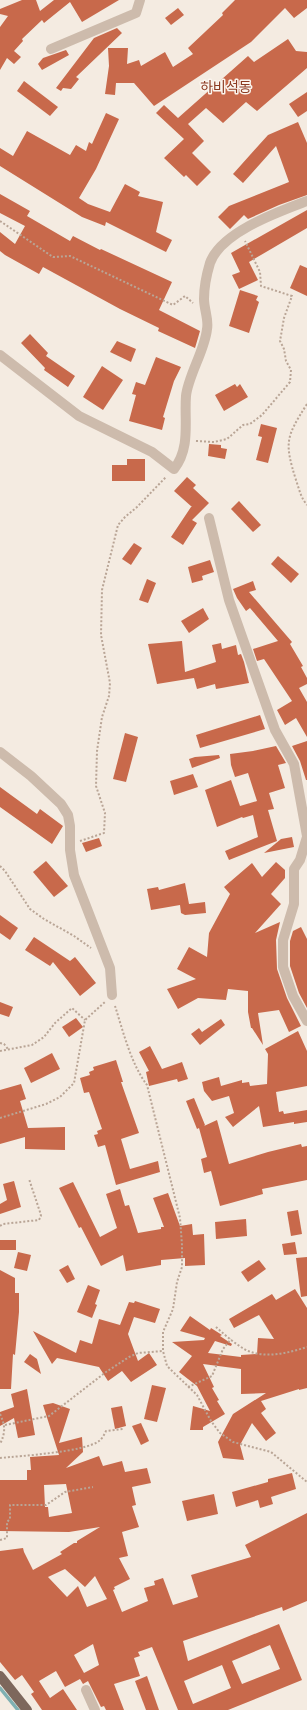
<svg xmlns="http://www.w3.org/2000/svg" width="307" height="1710" viewBox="0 0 307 1710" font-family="Roboto,'Noto Sans KR',sans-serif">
<rect width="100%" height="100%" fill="#f4ebe1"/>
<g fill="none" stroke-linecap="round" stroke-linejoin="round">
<path stroke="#7fb0b2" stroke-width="3.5" d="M0,1688l18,22"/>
</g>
<g fill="#c8694b" fill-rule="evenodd">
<path d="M22,0h14l4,11 14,-11h65l-37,22 -12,-20 -26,21 -2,-3 -20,19 1,2 -9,10 7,6 -7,7 -7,-6 -7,12v-43l8,-11 -8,-2v-5z"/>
<path d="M235,0h72v8l-13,10 -9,-10 -34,34 -97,64 -20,-23h-18l-1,12 -10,-1 4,-28 -1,-18h20l-1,16 12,-4 2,6 24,-14 8,15 20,-13 -5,-6 35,-33 -1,-2z"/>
<path d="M178,8l6,7 -13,10 -6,-7z"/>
<path d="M117,28l5,5 -46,44 3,2 -8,10 -8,-1 -2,3 -5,-3 38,-50z"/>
<path d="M288,39l8,12 11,1v16l-50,43 -11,-9 -23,21 -17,-15 -18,16 16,17 -12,12 19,19 -14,14 -11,-11 -2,2 -20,-19 20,-19 -28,-26 8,-8 14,13 70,-62 6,6z"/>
<path d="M66,50l3,5 -27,15 -4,-6 5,-6z"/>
<path d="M24,81l34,26 -8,9 -33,-25z"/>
<path d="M307,92v19l-9,6 -9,-13z"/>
<path d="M106,113l13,6 -23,50 -17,29 9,6 22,8 15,-28 15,8 -2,4 25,6 -7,30 16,8 -6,12 -60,-30 -1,4 -23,-9 -82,-51v-18l13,8 14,-25 43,24 6,-10 10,6 3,-9 3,2z"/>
<path d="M298,122l9,21v52l-28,10 -31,14 -4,-4 -14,14 -12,-12 11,-11 60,-24 -13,-36 -33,37 -10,-9 35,-39z"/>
<path d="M0,194l30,17 -3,5 43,25 3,-5 27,14 1,-1 71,33 -13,28 41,21 -5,17 -37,-17 1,-3 -39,-19 -77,-42 -4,7 -34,-19 -5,-4v-19l15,12 10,-18 -25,-13z"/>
<path d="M307,210v18l-58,34 9,18 -19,9 -7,-14 8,-3 -9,-19z"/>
<path d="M300,265l7,3v28l-17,-8z"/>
<path d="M240,290l18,6 -2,4 3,2 -10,31 -20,-7z"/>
<path d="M30,334l18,19 -2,3 29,20 -7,11 -24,-17 1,-2 -24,-25z"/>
<path d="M117,341l19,8 -5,13 -21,-10z"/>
<path d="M156,357l25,10 -7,14 -11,36 2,1 -3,12 -33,-9 7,-26 -4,-1 4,-12 9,3z"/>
<path d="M102,366l21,14 -20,30 -20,-13z"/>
<path d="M235,384l2,3 3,-3 8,13 -24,14 -9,-16z"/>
<path d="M261,424l16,4 -9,35 -12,-3 6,-23 -4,-1z"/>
<path d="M209,444l12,1v3l6,1 -2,10 -17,-3z"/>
<path d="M127,459h18v22h-33v-16h15z"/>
<path d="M187,477l9,8 -3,3 16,15 -17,17 5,3 -14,22 -12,-8 20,-30h1l-18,-16z"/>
<path d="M239,501l22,24 -8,7 -22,-23z"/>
<path d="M134,543l8,5 -11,17 -9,-6z"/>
<path d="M278,556l21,18 -8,9 -20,-19z"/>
<path d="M210,560l4,12 -12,4 1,4 -11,3 -4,-16z"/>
<path d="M147,579l9,4 -8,20 -9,-3z"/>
<path d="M253,581l3,9 -7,2 43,50 -2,2 13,22 -2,1 6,11v6l-8,4 8,14v35l-11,-19 -11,7 -8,-15 15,-9 -28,-42 -7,2 -4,-12 25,-8 -28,-33 -4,3 -9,-13 -4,-9z"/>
<path d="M203,608l6,11 -20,14 -8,-12z"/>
<path d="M182,641l3,31 31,-10 -4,-17 9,-2 1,6 14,-4 2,10 3,-1 3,8 5,21 -33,6 -1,-5 -18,5 -3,-11 -37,6 -9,-40z"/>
<path d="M260,715l5,14 -65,19 -4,-13z"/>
<path d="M125,733l13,4 -12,45 -13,-3z"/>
<path d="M307,741v39h-1l-6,-19 -8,-15z"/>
<path d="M276,746l10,17 -8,2 7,23 -16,5 5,16 -6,1 9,31 -48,19 -4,-9 33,-14 -5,-22 -10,3 -1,-1 -25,10 -12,-37 26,-10 9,26 17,-5 -9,-28 -13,4 -4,-12 -1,-11 23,-3z"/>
<path d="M219,755l1,3 -28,10 -3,-9 6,-2z"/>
<path d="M193,774l5,13 -24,8 -4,-14z"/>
<path d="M0,787l37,27 3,-5 23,17 -11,18 -52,-37z"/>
<path d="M292,837l2,10 -30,6 17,-14z"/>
<path d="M99,838l3,8 -16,6 -4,-9z"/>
<path d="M46,861l22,25 -14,11 -21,-25z"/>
<path d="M276,862l9,8v8l-14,16 10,10 -26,29 25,-11 -4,18 1,29 10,29 14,28 -12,6 -10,-22 -21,3 5,32 -11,-17h-1l-3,-16v-21l-20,-2 -2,11 -28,-2 -20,11 -11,-20 29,-10 -19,-10 12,-22 18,10 2,-24 21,-39 -6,-7 28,-24 10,14z"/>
<path d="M185,883l4,21 16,-2 1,11 -21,2 -4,-2 -1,-8 -29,5 -4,-21 11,-2 1,3z"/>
<path d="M0,915l18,13 -8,12 -10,-7z"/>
<path d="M301,927l6,12v69l-8,-15 -9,-27v-25l3,-10z"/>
<path d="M34,937l36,24 5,-4 21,26 -16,13 -27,-34 -3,4 -25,-16z"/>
<path d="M0,1002l13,5 -4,10 -9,-3z"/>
<path d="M76,1018l7,9 -14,10 -7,-10z"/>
<path d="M221,1019l4,6 -25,20 -9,-11 8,-6 3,4z"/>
<path d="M298,1031l9,20v35l-31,6 3,20 4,-1 1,3 23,-4v12l-13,2v-2l-31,5 -4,-21 -26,21 -8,-10 9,-4 -5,-17 -17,5 -8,-10 -2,-9 17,-5 2,9 21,-6v3l7,-1 1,4 17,-2 1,-30 -3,-5z"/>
<path d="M150,1046l12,23 20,-7 6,17 -10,3 -1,-3 -28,7 -3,-14 3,-1 -10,-19z"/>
<path d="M52,1053l8,16 -29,14 -7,-15z"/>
<path d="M116,1060l7,22h-2l18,51 -18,6 9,30 28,-8 2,11 -44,13 -11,-40 -7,2 -4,-12 4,-1 -1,-3 5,-2 -13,-37 -5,1 -4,-15 10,-3 -1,-3 5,-2 -1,-3z"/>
<path d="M21,1084l5,15 -6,2 8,27 37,-1v23l-40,-1v-12l-25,7v-54z"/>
<path d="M194,1098l11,27 -1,1 13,-6 12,44 39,-12 33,-8 1,3 5,-1v34l-45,9 1,5 -43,12 -9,-35 -7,2 -3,-14 6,-2 -8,-29 -2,1 -11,-28z"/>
<path d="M14,1181l7,26 -21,7v-10l7,-4 -4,-16z"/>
<path d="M73,1182l27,55 17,-9 -11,-34 14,-5 5,17 4,-1 9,28 23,-4v-2h3l-11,-29 15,-5 12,33 12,-2 1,11 11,-1 1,31 -20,1v-8l-24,2v5l-35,6 -3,-16 -22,11 -20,-39 -2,1 -20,-40z"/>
<path d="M298,1210l4,24 -11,2 -4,-24z"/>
<path d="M246,1219l1,17 -31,3 -1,-17z"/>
<rect x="0" y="1240" width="16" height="10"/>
<path d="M295,1242l2,12 -13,1 -2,-11z"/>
<path d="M18,1252l13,3 -4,16 -13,-3z"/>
<path d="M307,1257v39l-6,1 -5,-39z"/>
<path d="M259,1260l7,9 -18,13 -7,-10z"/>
<path d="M68,1265l7,14 -8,4 -8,-13z"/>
<path d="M0,1270l15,8v15h4v19l-4,43 -2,-1 -2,35h-11z"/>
<path d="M88,1285l12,5 -5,14 2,1 -5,13 -15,-6z"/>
<path d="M295,1289l12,19v80l-8,2v-1l-38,12 5,8 -5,4 15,20 -10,8 -14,-18 -12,22 4,15 -21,-2 -5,-16 15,-28 33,-21 -25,1v-25l-38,-5 11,23 -2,1 7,12 -2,1 8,13 -22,13v3h-13l3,-24 17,5 -13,-25 -18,-14 13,-16 -20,-14 32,-2 1,-2 -25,-7 10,-15 20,14 1,-2 11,7 -2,1 12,8 -1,2 -16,-5 -7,12 33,4v-2l16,-1 1,-16 16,1 -15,-24 -25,13 -5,-9 43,-25 4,6z"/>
<path d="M135,1301l25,8 -5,14 -21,-6 -6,17 10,27 11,-8 8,12 -26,17 -9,-11 -14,10 -9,-14 -42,-9 -5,6 -19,-33 43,22 4,-13 12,4 7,-25 21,6 9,-23 5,1z"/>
<path d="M30,1354l7,5 4,15 -17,-12z"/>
<path d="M152,1385l14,3 -9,34 -13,-3z"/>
<path d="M27,1389l8,46 -17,3 -4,-20 -14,8v-14l14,-5 -3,-13z"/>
<path d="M53,1403l17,6 -11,34 23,-6 1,15 -17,16 33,-12 4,10 19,-5 3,11 22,-4 4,15 -19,4 4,18 -4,1 7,21 -17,5 6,24 -9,2 11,21 -16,8 1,2 -2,1 9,22 26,-11 -4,-13 11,-3 -1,-4 9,-3 10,27 25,-8 -7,-22 60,-18 -6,-12 62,-32v88l-24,10 -1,-4 -99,34 5,20 91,-37 23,56 -74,30h-50l-26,-63 -14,5 2,4 -6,2 6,18 -26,8 10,26h-18l-2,-4 -3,1 -13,-26 -5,3 -3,-5 -15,8 -9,-16 -17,10 11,17 13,-9 14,21h-35l-11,-16 3,-2 -12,-17 -7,5 -15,-18v-111l23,-3 1,4 9,18 29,-16 -2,-2 14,-9h3v-2l23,-14 -31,5 -69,-1v-51h27v-10h4l-1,-13 29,-2 -16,-50zM66,1484l6,29 -23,4 -1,-10h-3l-1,-22zM65,1569l20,18 10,-11 12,23 -20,8 -9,-21 -11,11 -19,-20zM93,1644l6,21 -15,8 -10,-18zM270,1645l10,24 -38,15 -10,-23zM222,1665l9,23 -38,16 -9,-23z"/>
<path d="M122,1406l4,20 -11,3 -4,-21z"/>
<path d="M141,1423l8,18 -8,4 -9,-19z"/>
<path d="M292,1473l4,16 -25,8 2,7 -13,4 -2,-8 -22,7 -4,-15 36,-10v-3z"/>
<path d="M214,1494l4,20 -31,7 -5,-20z"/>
<path d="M147,1676l12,34h-13l-11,-29z"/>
</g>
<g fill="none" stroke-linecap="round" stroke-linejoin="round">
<g stroke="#b9a596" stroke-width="2" stroke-dasharray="2 2" stroke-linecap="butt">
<path d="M0,221l53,36 17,-1 103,49 12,-9 8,7"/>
<path d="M307,404c-21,33 -23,38 -11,76 3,9 5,18 11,25"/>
<path d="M196,441l18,1 13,-3 16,-14 7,-1 12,-9 28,-33 1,-12 -5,-9 -2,-12 -4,-8 4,-23 8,-22 -31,-10 -1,-14 -15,-31"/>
<path d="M80,841l24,-8 1,-20 -9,-27 1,-35 5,-34 7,-21 1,-13 -9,-48 1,-45 16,-65 7,-8 12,-10 29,-30"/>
<path d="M0,866l5,5 25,38 14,10 30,17 17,12"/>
<path d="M115,1006c8,25 16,58 32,79l33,133 2,27v22l-5,15 -4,27 -10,23v19l4,15 30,29 14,26 9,12 13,9 38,10 36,30"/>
<path d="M0,1043l4,1 4,5"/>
<path d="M0,1051l32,-6 12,-8 11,-14 17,-15 13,12"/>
<path d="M0,1118l46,-14 14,-7 14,-14 11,-63 20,-18"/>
<path d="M0,1226l3,-2 36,-4 2,-4 -1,-4 -11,-33"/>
<path d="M216,1327c9,8 19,17 30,23 19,9 42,3 61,-3"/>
<path d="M188,1387l24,-11 11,-27 8,-10"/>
<path d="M0,1414c5,11 6,18 0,30"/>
<path d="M5,1425l44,-9 57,-44 23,-15 9,-4 25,-2"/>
<path d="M0,1458c20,-2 85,-6 99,-17 3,-2 5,-6 7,-10l17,-2"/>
<path d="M0,1540l7,-2v-16l3,-3v-14h36l19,-13 28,-5"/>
</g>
<g stroke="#cdbbac" stroke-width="10">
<path d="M51,49l85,-36 4,-13"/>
<path d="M0,355l79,61 73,36 22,17c17,-21 10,-49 12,-73 2,-20 19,-46 21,-67 2,-9 -3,-20 -3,-30 0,-10 3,-26 6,-36 11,-31 68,-51 97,-62"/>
<path d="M209,518l20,82 46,130 19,34 13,72"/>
<path d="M0,752l31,24 30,28 7,11 2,11v24l4,25 36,93 2,27"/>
<path d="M307,837l-7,23 -6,9v35l-11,36v27l10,29 14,25"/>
<path d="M86,1690l9,20"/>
</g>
<path stroke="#7d675c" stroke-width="10" d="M0,1676l27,34"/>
</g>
<g text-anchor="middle" stroke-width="3" stroke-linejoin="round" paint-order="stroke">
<g font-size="14" fill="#8c3b22" stroke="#fbf5ee">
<text x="226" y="92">하비석동</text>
</g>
</g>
</svg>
